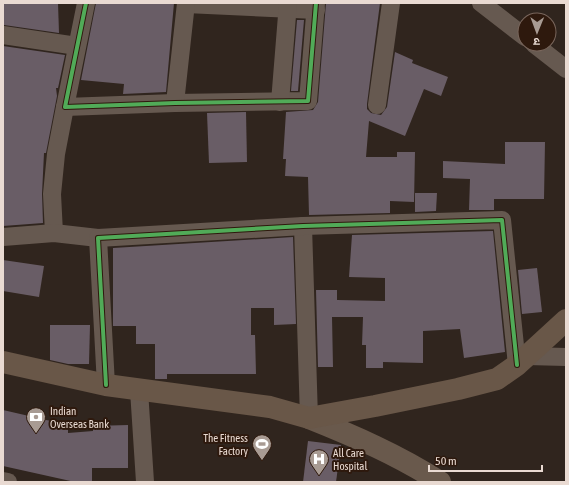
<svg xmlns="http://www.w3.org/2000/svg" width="569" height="485" viewBox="0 0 569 485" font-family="'Asap Condensed','Noto Sans Devanagari',sans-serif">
<rect width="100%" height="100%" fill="#30251e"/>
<g fill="#695d66">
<path d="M4,3h54l1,30 -55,-8z"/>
<path d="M96,3h78l-8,89 -43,2 1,-10 -43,-4z"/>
<path d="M326,3h54l-13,101v5l4,4 10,2 6,-8 8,-55 18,8 -1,3 36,14 -7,19 -17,-7 -19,47 -36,-15 -3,36h31v-5h18l-1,50 -24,-1v12l-81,2 -1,-38 -23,-1 1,-17h-3l3,-47 27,-2 5,-8z"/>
<path d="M297,20h7l-6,71h-7z"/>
<path d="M3,46l62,9 -7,33h-2l1,8 -11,57h-2l-2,41 1,29 -40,3z"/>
<path d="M246,112l1,50 -38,1 -2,-50z"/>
<path d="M505,142h40l-1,57h-50v11h-25l1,-31 -27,-1v-17l62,3z"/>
<path d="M415,193h22l-1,18 -21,1z"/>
<path d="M493,231l12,121 -41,6 -4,-29 -37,2v32l-40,-1v6h-17v-23h-4l1,-28h-31l1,50h-15l-2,-77h21v10l48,1v-23l-36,-1 3,-42z"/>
<path d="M293,237l3,87 -22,1v-17h-23v27h4l1,39h-89v5h-12v-35h-19v-18h-23v-78z"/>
<path d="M3,260l41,6 -5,31 -36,-6z"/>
<path d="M537,268l5,44 -20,2 -4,-44z"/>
<path d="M50,325h40l-1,39h-21l-18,-4z"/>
<path d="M3,410l65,15v8l25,-2v-5l35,-1v43h-36v14h-17l-72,-16z"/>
<path d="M308,441l33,4 -5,37h-33z"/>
</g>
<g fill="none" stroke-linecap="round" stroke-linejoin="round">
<g stroke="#665950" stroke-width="18">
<path d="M86,3l-21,104 110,-4 133,-2 8,-98"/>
<path d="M481,3l44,34"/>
<path d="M186,4l130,6"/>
<path d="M3,35l74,11"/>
<path d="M534,44l32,25"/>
<path d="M280,102l8,-99"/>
<path d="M175,103l11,-100"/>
<path d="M377,105l14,-102"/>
<path d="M303,226l6,192"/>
<path d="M54,233l-2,-39 4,-40 9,-47"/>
<path d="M3,237l51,-4 44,5"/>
<path d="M527,356l39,1"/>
<path d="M106,385l-8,-147 205,-12 199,-6 15,145"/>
<path d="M139,390l6,92"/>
<path d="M3,481l5,1"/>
</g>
<path stroke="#69594c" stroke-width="22" d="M309,418c45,18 89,37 131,64"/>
<path stroke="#695748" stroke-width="22" d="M3,362l103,23 164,22 39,11 66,-12 83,-17 39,-10 20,-14 49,-45"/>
<defs>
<g id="cycleway">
<path d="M86,3l-21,104 110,-4 133,-2 8,-98"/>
<path d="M106,385l-8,-147 205,-12 199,-6 15,145"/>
</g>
</defs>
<use href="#cycleway" stroke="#2e190d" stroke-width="6"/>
<use href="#cycleway" stroke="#51ab58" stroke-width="4"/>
</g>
<defs>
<symbol id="bank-pin" viewBox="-11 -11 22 30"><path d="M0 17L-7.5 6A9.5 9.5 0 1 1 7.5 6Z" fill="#a89b93" stroke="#2e190d"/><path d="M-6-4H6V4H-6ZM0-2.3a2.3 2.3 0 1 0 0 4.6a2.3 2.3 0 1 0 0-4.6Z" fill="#fff"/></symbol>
<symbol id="stadium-pin" viewBox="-11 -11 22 30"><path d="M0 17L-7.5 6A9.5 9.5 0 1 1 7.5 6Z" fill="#a89b93" stroke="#2e190d"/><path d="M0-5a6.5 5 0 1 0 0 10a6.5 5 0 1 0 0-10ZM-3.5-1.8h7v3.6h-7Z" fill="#fff"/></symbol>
<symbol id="hospital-pin" viewBox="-11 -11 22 30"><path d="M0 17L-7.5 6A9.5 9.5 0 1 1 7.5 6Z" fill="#a89b93" stroke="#2e190d"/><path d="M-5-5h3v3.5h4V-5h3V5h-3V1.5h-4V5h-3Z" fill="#fff"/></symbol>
</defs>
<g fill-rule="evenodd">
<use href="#bank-pin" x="25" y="406" width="22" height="30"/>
<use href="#stadium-pin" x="251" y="433" width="22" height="30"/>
<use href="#hospital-pin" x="308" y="448" width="22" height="30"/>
</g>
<g text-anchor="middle" stroke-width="4" stroke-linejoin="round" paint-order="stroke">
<g font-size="11" fill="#e9dad2" stroke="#2e190d" text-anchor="start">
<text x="50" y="415">Indian<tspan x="50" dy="13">Overseas Bank</tspan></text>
<text x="248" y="442" text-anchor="end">The Fitness<tspan x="248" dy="13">Factory</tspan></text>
<text x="333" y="457">All Care<tspan x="333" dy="13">Hospital</tspan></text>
</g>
</g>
<rect width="569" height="485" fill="none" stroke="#e9dad2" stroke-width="8"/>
<g transform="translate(537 32) rotate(181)"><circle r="19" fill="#2e190d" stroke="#79665c"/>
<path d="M0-3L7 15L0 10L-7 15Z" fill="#a89b93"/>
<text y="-6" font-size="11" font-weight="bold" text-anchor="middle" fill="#e9dad2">उ</text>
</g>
<path d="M429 465v6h113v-6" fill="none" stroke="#e9dad2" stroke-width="2"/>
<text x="435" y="465" font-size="12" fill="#e9dad2" stroke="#2e190d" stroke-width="3" paint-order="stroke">50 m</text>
</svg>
